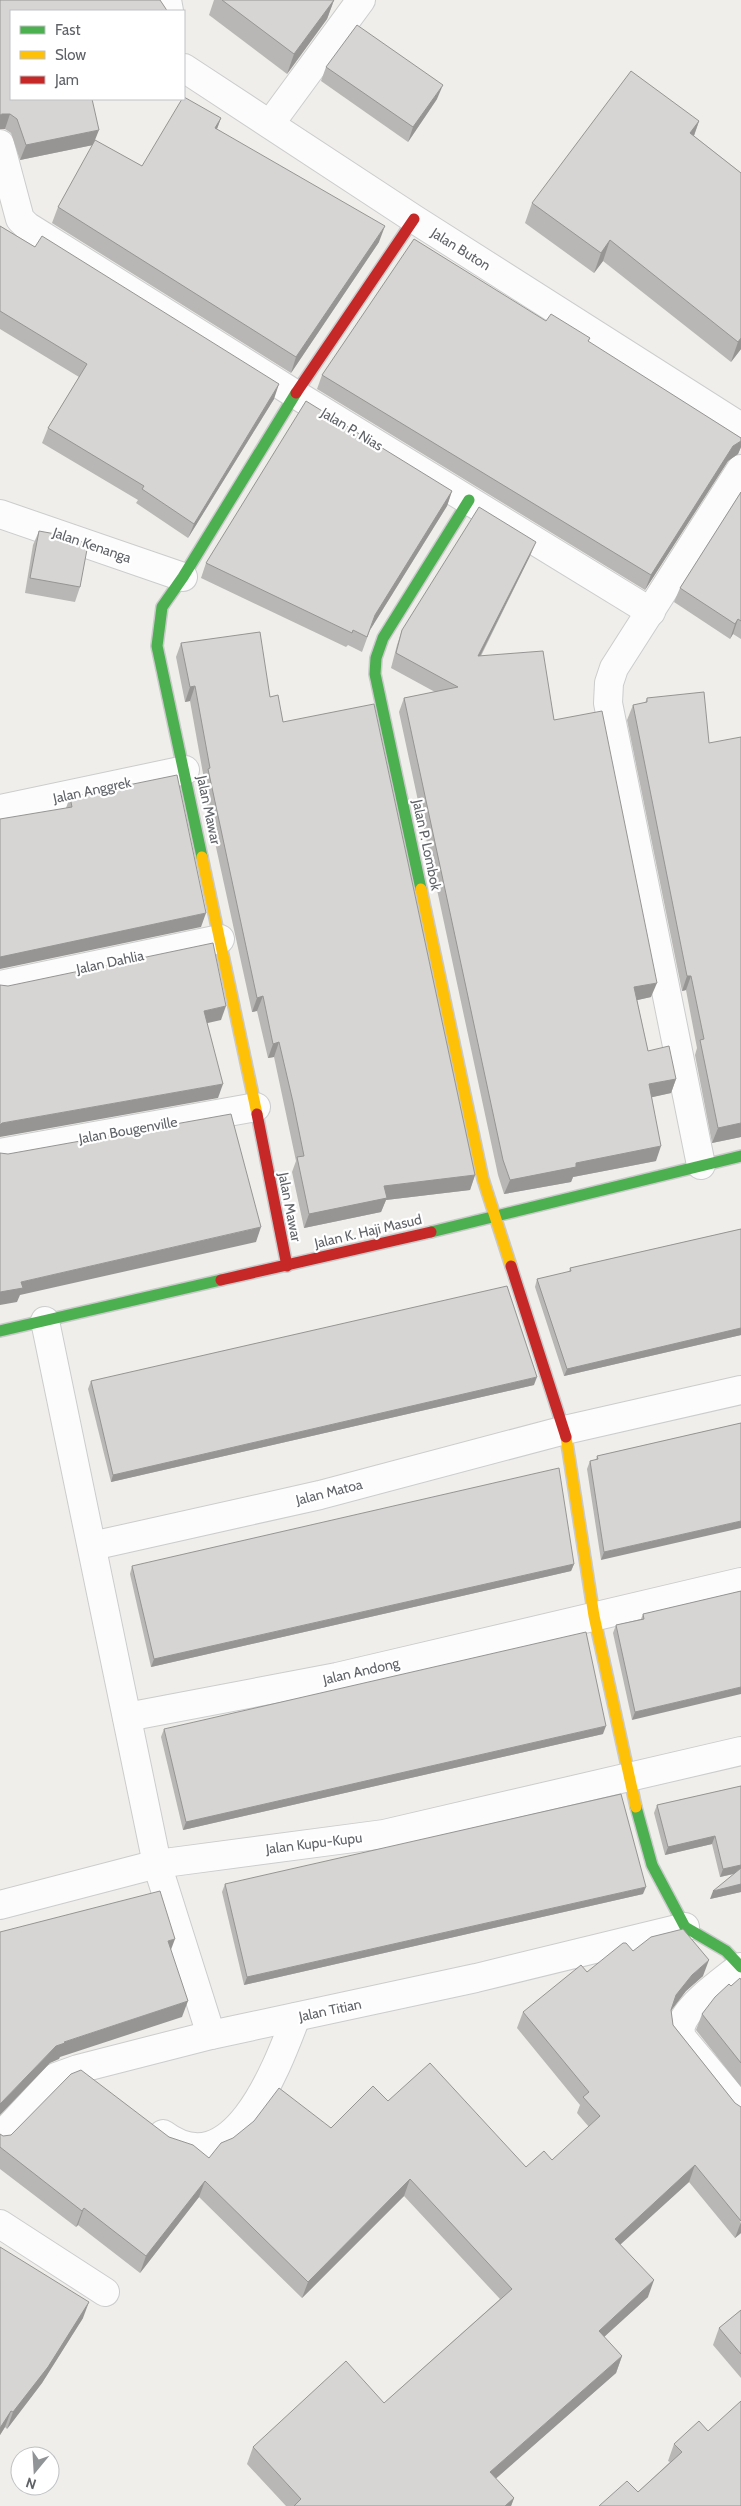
<svg xmlns="http://www.w3.org/2000/svg" width="741" height="2506" viewBox="0 0 741 2506" font-family="Cabin,sans-serif">
<rect width="100%" height="100%" fill="#efeeea"/>
<g fill="none" stroke-linecap="round" stroke-linejoin="round">
<defs>
<g id="street">
<path d="M167,0l2,11"/>
<path d="M184,68l230,151 327,208"/>
<path d="M270,124l91,-124"/>
<path d="M0,144l20,75 7,7 268,168 356,218"/>
<path d="M0,514l183,63"/>
<path d="M0,809l185,-39"/>
<path d="M0,985l220,-46"/>
<path d="M0,1153l256,-46"/>
<path d="M701,1165l-93,-462 1,-20 5,-15 127,-199"/>
<path d="M45,1321l112,543 54,171"/>
<path d="M92,1546l228,-51 245,-65 176,-40"/>
<path d="M127,1717l210,-40 404,-95"/>
<path d="M0,1905l157,-41 227,-30 357,-83"/>
<path d="M740,1967c-16,13 -54,39 -59,59 -1,4 0,8 1,12l59,71"/>
<path d="M163,2134c70,53 114,-67 133,-117"/>
<path d="M0,2137l56,-60 22,-8 133,-34 265,-57 209,-51"/>
<path d="M0,2224l105,68"/>
</g>
<g id="fast">
<path d="M202,857l-45,-211 5,-39 21,-30 113,-184"/>
<path d="M421,889l-46,-215 1,-16 7,-20 86,-138"/>
<path d="M431,1232l310,-76"/>
<path d="M0,1331l221,-51"/>
<path d="M636,1807l16,58 33,62 41,24 15,16"/>
</g>
<g id="slow">
<path d="M202,857l55,257"/>
<path d="M421,889l62,290 28,87"/>
<path d="M566,1437l28,179 42,191"/>
</g>
<g id="jam">
<path d="M296,393l118,-174"/>
<path d="M257,1114l30,152"/>
<path d="M511,1266l55,171"/>
<path d="M221,1280l210,-48"/>
</g>
</defs>
<use href="#street" stroke="#cbcccc" stroke-width="30"/>
<use href="#fast" stroke="#cacacb" stroke-width="14"/>
<use href="#slow" stroke="#cacacb" stroke-width="14"/>
<use href="#jam" stroke="#cacacb" stroke-width="14"/>
<use href="#street" stroke="#fdfcfc" stroke-width="28"/>
<use href="#fast" stroke="#4caf50" stroke-width="11"/>
<use href="#slow" stroke="#ffc107" stroke-width="11"/>
<use href="#jam" stroke="#c62828" stroke-width="11"/>
</g>
<g fill="#b8b7b5">
<path d="M214,0h120l-7,19 -40,55 -78,-59z"/>
<path d="M11,11l83,131 48,24 79,-48 -4,11 162,113 -88,131 -239,-150 6,-16 35,-62 -73,15 -9,-27 -6,-4z"/>
<path d="M326,67l111,32 -29,43 -87,-61z"/>
<path d="M699,121l-5,15 47,37v176l-10,13 -128,-101 -9,12 -69,-50 7,-20z"/>
<path d="M0,226l35,21 239,152 -86,139 -52,-35 2,-3 -96,-57 6,-15 31,-51 -79,-48z"/>
<path d="M546,321l44,17 -2,4 153,96v9l-3,7 -10,7 -83,129 -328,-201 5,-14z"/>
<path d="M452,491l-5,15 -77,124 -8,22 -14,-7 -2,2 -145,-69 5,-15z"/>
<path d="M741,492v147l-8,-5 -3,5 -56,-37 6,-14z"/>
<path d="M39,531l41,56 -5,15 -50,-9 8,-48z"/>
<path d="M530,556l-49,100 73,64 97,277 -14,3 11,51 28,28 -5,14 -19,4 4,64 -83,16 -2,5 -67,12 -6,-19 -99,-463 5,-14 31,-6 -44,-24 6,-23 5,-15z"/>
<path d="M181,643l89,54 13,25 192,453 -5,15 -84,10 -5,12 -77,16 -12,-56 4,-11 -22,-104 -6,1 -11,-47 -5,1 -50,-229 2,-4 -14,-78 -5,1 -9,-45z"/>
<path d="M647,698l94,439 -29,6 -17,-88 2,-7 -11,-58 -4,1 -55,-271 6,-15 12,-2z"/>
<path d="M70,797l131,130 -135,-119z"/>
<path d="M741,1229v106l-177,41 -29,-89 2,-8 32,-7 1,-4z"/>
<path d="M91,1381l443,4 -423,97 -23,-93z"/>
<path d="M741,1423l-140,137 -14,-91 3,-8 6,-1 1,-4z"/>
<path d="M574,1564l-3,7 -420,96 -21,-93 2,-8z"/>
<path d="M741,1591l-109,129 -19,-87 3,-8 25,-6 2,-5z"/>
<path d="M164,1729l439,5 -420,96 -22,-93z"/>
<path d="M741,1786v106l-31,7 24,-25 -14,3 -8,-33 -47,11 -11,-42 3,-8z"/>
<path d="M225,1884l418,10 -399,91 -22,-93z"/>
<path d="M633,1951l70,25 -17,15 -15,19 2,15 62,78 6,130 -6,5 -46,-56 -69,62 28,53 -44,40 18,19 -6,17 -121,106 19,19 -3,8h-225l-39,-42 6,-17 131,-44 116,-104 -96,-103 -102,102 -103,-101 -59,76 -62,-48 -2,2 -76,-58v-35l3,2 166,1 40,21 122,-30 57,-27 138,66 26,-7 37,-33 -12,-14 3,-8 -63,-77 6,-16 64,-40z"/>
<path d="M741,1980v107l-45,-57 6,-16 29,-28z"/>
<path d="M0,2247l83,71 -41,65 -35,46 -2,-2 -5,8z"/>
<path d="M741,2310v68l-28,-33 6,-17z"/>
<path d="M708,2431l33,75 -103,-14 32,-30 -2,-1 6,-17z"/>
</g>
<g fill="#969594">
<path d="M334,0l-7,19 -40,55 7,-20z"/>
<path d="M443,85l-6,14 -29,43 5,-15z"/>
<path d="M2,114h8l-5,15h-5v-14z"/>
<path d="M221,118l-6,16v-6z"/>
<path d="M699,121l-7,20 -2,-8z"/>
<path d="M99,130l-6,15 -73,15 6,-15z"/>
<path d="M385,226l-6,16 -88,131 5,-16z"/>
<path d="M610,240l-7,21 -9,12 7,-20z"/>
<path d="M741,338v11l-10,13 7,-20z"/>
<path d="M279,384l-5,15 -86,139 6,-14z"/>
<path d="M741,441v6l-3,7 -10,7 -83,129 6,-15 82,-129z"/>
<path d="M452,491l-5,15 -77,124 5,-15z"/>
<path d="M536,542l-6,14 -57,114 5,-14z"/>
<path d="M738,619l-5,15 -3,5 5,-15z"/>
<path d="M195,686l-5,15 -5,1 5,-15z"/>
<path d="M206,913l-5,14 -201,42v-12l2,-1z"/>
<path d="M687,976h4l-5,14 -4,1z"/>
<path d="M657,983l-6,14 -22,5 5,-15z"/>
<path d="M263,996l-6,15 -5,1 5,-14z"/>
<path d="M226,1006l-5,14 -22,5 5,-14z"/>
<path d="M279,1042l-5,15 -6,1 5,-14z"/>
<path d="M676,1079l-5,14 -27,6 5,-15z"/>
<path d="M223,1084l-5,14 -218,39v-12l2,-2z"/>
<path d="M741,1123v14l-29,6 6,-15z"/>
<path d="M661,1146l-5,15 -83,16 -2,5 -67,12 6,-14 66,-17z"/>
<path d="M475,1175l-5,15 -84,10 -5,12 -77,16 5,-14 75,-28z"/>
<path d="M261,1227l-5,15 -236,53 -3,7 -17,3v-13l21,-10z"/>
<path d="M741,1328v7l-177,41 3,-7z"/>
<path d="M537,1377l-3,8 -423,97 2,-7z"/>
<path d="M741,1521v7l-140,32 3,-8z"/>
<path d="M574,1564l-3,7 -420,96 3,-8z"/>
<path d="M741,1687v7l-109,26 3,-8z"/>
<path d="M606,1726l-3,8 -420,96 3,-8z"/>
<path d="M715,1836l-3,8 -47,11 3,-8z"/>
<path d="M741,1865v7l-21,5 3,-8z"/>
<path d="M741,1884v8l-31,7 3,-8z"/>
<path d="M646,1887l-3,7 -399,91 3,-8z"/>
<path d="M175,1939l-6,16 -1,-14z"/>
<path d="M709,1960l-6,16 -17,15 -16,21 6,-17 16,-20z"/>
<path d="M188,2001l-6,16 -122,40 -1,2 -9,4 -50,52v-11l56,-58 8,-4z"/>
<path d="M695,2165l-6,17 -80,73 6,-16z"/>
<path d="M410,2179l-6,17 -102,102 6,-16z"/>
<path d="M205,2181l-6,16 -59,76 6,-17z"/>
<path d="M84,2208l-6,17 -2,2 6,-16z"/>
<path d="M741,2221v12l-6,5 6,-16z"/>
<path d="M654,2280l-6,17 -55,50 6,-16z"/>
<path d="M89,2302l-6,16 -41,65 -35,46 6,-17z"/>
<path d="M622,2356l-6,17 -132,116 6,-17z"/>
<path d="M11,2411l-6,16 -5,8v-7z"/>
<path d="M514,2498l-3,8h-6z"/>
</g>
<g fill="#d6d5d3" stroke="#969594">
<path d="M0,0h160l6,9 1,2h-156v88h81l7,31 -73,15 -9,-26 -7,-5h-8l-2,1z"/>
<path d="M222,0h112l-40,54z"/>
<path d="M357,25l86,60 -30,42 -87,-60z"/>
<path d="M631,71l68,50 -9,12 51,40v165l-3,4 -128,-102 -9,13 -69,-50z"/>
<path d="M184,97l37,21 -6,10 170,98 -89,131 -238,-150 37,-67 47,26 40,-67h2z"/>
<path d="M0,226l35,21 7,-11 237,148 -85,140 -52,-35 2,-3 -96,-58 39,-64 -87,-53z"/>
<path d="M414,239l132,82 5,-7 39,24 -2,3 153,97v3l-8,5 -82,129 -329,-200z"/>
<path d="M306,401l146,90 -77,124 -8,22 -14,-7 -1,3 -146,-70z"/>
<path d="M741,492v129l-3,-2 -3,5 -55,-36z"/>
<path d="M479,507l57,35 -58,114 65,-5 11,69 48,-9 55,272 -23,4 14,64 21,-5 7,33 -27,5 12,62 -85,17v4l-66,13 -7,-20 -99,-462 54,-11 -62,-34 6,-23z"/>
<path d="M39,531l22,4 27,9 -8,43 -50,-9z"/>
<path d="M260,632l10,65 8,-2 5,27 91,-18 101,471 -91,11 3,12 -78,16 -12,-57 7,-1 -11,-54 -14,-60 -6,2 -10,-48 -6,2 -49,-229 2,-1 -15,-82 -5,1 -9,-44z"/>
<path d="M704,692l5,51 32,-6v386l-23,5 -18,-88 4,-1 -13,-63h-4l-54,-271 14,-3v-4z"/>
<path d="M177,775l29,138 -206,44v-138l72,-12 -2,-10z"/>
<path d="M213,943l13,63 -22,5 19,73 -221,39 -2,2v-140l8,1z"/>
<path d="M231,1114l30,113 -240,55 2,6 -23,4v-139l8,1z"/>
<path d="M741,1229v99l-174,41 -30,-90 34,-8 -1,-3z"/>
<path d="M507,1286l30,91 -424,98 -22,-94z"/>
<path d="M741,1423v98l-137,31 -14,-91 8,-2 -1,-3z"/>
<path d="M559,1468l15,96 -420,95 -22,-93z"/>
<path d="M741,1591v96l-106,25 -19,-87 28,-6 -1,-5z"/>
<path d="M586,1632l20,94 -420,96 -22,-93z"/>
<path d="M741,1786v79l-18,4 -8,-33 -47,11 -11,-42z"/>
<path d="M621,1794l25,93 -399,90 -22,-93z"/>
<path d="M741,1868v16l-28,7z"/>
<path d="M160,1891l15,48 -7,2 20,60 -124,41 1,1 -9,3 -56,58v-172z"/>
<path d="M683,1929l26,31 -17,15 -16,20 -5,15 2,15 62,78 6,4v114l-46,-56 -80,74 39,41 -55,51 23,25 -132,116 24,26 -9,8h-211l7,-7 -48,-52 93,-86 38,42 128,-114 -102,-110 -102,103 -103,-101 -59,75 -62,-48 -2,3 -82,-64v-13l3,2 8,-1 60,-61 10,-4 88,67 24,8 16,13 12,-15 12,-5 21,-17 25,-33 52,40 42,-42 15,15 42,-38 96,104 18,-16 8,9 48,-44 -17,-19 6,-5 -66,-80 58,-47 6,7 36,-29h3l7,8 18,-14z"/>
<path d="M740,1978l1,2v83l-39,-49 13,-17 14,-13 2,2z"/>
<path d="M0,2247l89,55 -41,65 -35,45 -2,-1 -11,17z"/>
<path d="M741,2310v44l-22,-26z"/>
<path d="M741,2401v105h-142l28,-25 11,11 44,-40 -8,-8 25,-23 9,10z"/>
</g>
<g text-anchor="middle" stroke-width="4.5" stroke-linejoin="round" paint-order="stroke">
<g font-size="14" fill="#5f6368" stroke="#fff">
<text transform="translate(461 249) rotate(32)" y="5">Jalan Buton</text>
<text transform="translate(352 429) rotate(31)" y="5">Jalan P. Nias</text>
<text transform="translate(92 545) rotate(19)" y="5">Jalan Kenanga</text>
<text transform="translate(92 790) rotate(-12)" y="5">Jalan Anggrek</text>
<text transform="translate(209 810) rotate(78)" y="5">Jalan Mawar</text>
<text transform="translate(427 845) rotate(78)" y="5">Jalan P. Lombok</text>
<text transform="translate(110 962) rotate(-12)" y="5">Jalan Dahlia</text>
<text transform="translate(128 1130) rotate(-10)" y="5">Jalan Bougenville</text>
<text transform="translate(290 1207) rotate(79)" y="5">Jalan Mawar</text>
<text transform="translate(368 1231) rotate(-13)" y="5">Jalan K. Haji Masud</text>
<text transform="translate(329 1492) rotate(-14)" y="5">Jalan Matoa</text>
<text transform="translate(361 1671) rotate(-13)" y="5">Jalan Andong</text>
<text transform="translate(314 1843) rotate(-7)" y="5">Jalan Kupu-Kupu</text>
<text transform="translate(330 2010) rotate(-12)" y="5">Jalan Titian</text>
</g>
</g>
<rect x="10" y="10" width="175" height="90" fill="#ffffff" stroke="#bfc1c3"/>
<rect x="20" y="26" width="25" height="8" fill="#4caf50" stroke="#bfc1c3"/>
<text x="55" y="35" font-size="15" fill="#5f6368">Fast</text>
<rect x="20" y="51" width="25" height="8" fill="#ffc107" stroke="#bfc1c3"/>
<text x="55" y="60" font-size="15" fill="#5f6368">Slow</text>
<rect x="20" y="76" width="25" height="8" fill="#c62828" stroke="#bfc1c3"/>
<text x="55" y="85" font-size="15" fill="#5f6368">Jam</text>
<g transform="translate(35 2471) rotate(198)"><circle r="24" fill="#ffffff" stroke="#bfc1c3"/>
<path d="M0-4L9 19L0 12L-9 19Z" fill="#919496"/>
<text y="-8" font-size="14" font-weight="bold" text-anchor="middle" fill="#5f6368">N</text>
</g>
</svg>
